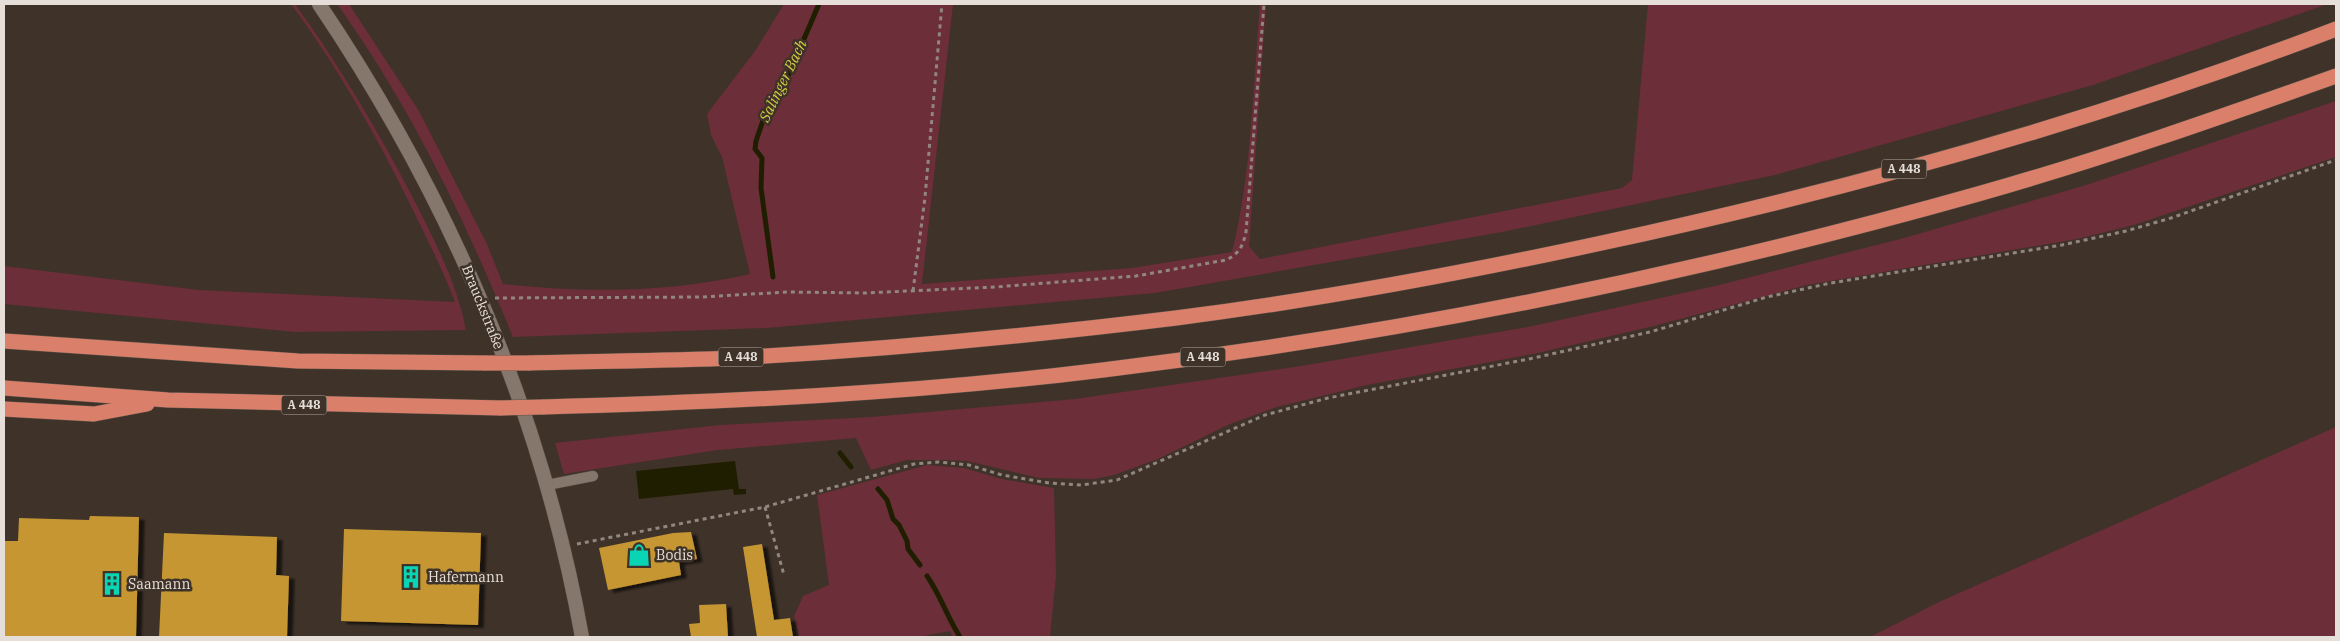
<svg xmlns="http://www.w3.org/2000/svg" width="2340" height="641" viewBox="0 0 2340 641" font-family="'IBM Plex Serif',serif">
<defs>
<filter id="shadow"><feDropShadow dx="5.5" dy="3" stdDeviation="1" flood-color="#0009"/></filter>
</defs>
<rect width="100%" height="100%" fill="#3e3229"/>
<g fill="#6c2e39">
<path d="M291,4h4c44,61 82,125 117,192 22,43 45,87 54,134l-171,2 -291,-28v-38l195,24 256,12c-13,-34 -30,-67 -46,-100 -34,-69 -72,-136 -118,-198z"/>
<path d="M337,4h12l70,107 68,133 16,40c86,9 162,9 247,-10l-28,-117 -11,-22 -4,-21 48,-63 29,-47h169l-31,280 210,-16 100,-16c20,-80 21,-166 28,-248h6l-17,242 11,13 362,-71 10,-8 16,-176h680l-235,81 -318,90 -273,57 -347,61 -388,35 -254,9c-48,-117 -102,-230 -176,-333z"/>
<path d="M2336,101v56l-202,68 -57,14 -270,46 -153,41 -116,27 -171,32 -90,22 -47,17 -72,35 -44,16 -20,4 -55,-1 -72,-17 -26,-1h-34l-36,10 -15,-32 -138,12 -154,24 -9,-31 165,-18 151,-8 204,-18 226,-33 227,-39 187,-41 189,-48 182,-53z"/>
<path d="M2336,427v210h-466l71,-36z"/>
<path d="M927,465l37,3 38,11 52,9 2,88 -6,61h-97l-3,-6 -32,6h-119l-5,-21 9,-20 26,-11 -12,-90z"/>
</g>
<path fill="#201e00" d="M735,461l4,28h7v5l-12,1 -1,-6 -94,10 -3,-28z"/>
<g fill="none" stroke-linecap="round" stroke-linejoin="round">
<g stroke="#201e00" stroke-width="5">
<path d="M773,277l-12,-89 1,-30 -7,-9 1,-8 14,-41 12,-10 37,-86"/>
<path d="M840,453l11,14"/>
<path d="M878,489l9,11 6,19 6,6 8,16 1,8 12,16"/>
<path d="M927,576c14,20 20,41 33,61"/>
</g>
</g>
<g fill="#c59633" filter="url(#shadow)">
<path d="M90,516l49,1 -3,120h-132v-96h14l1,-23 70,2z"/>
<path d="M344,529l137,4 -3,92 -137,-4z"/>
<path d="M691,532l6,27 -18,3 2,13 -73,15 -9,-42 74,-15z"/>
<path d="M164,533l113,4 -1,38 13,1 -2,61h-128z"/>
<path d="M762,544l12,76 16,-2 3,19h-36l-14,-90z"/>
<path d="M726,604l2,33h-37l-2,-13 11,-1 -1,-18z"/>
</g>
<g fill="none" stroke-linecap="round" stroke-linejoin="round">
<defs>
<path id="service" d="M547,485l46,-9"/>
<path id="tertiary" d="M319,4c129,191 222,405 263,633"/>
<g id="motorway">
<path d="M4,341l294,20 188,2"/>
<path d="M528,363c68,-2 136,-2 204,-5 148,-8 297,-22 444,-40 141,-18 282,-44 421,-74 251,-54 499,-123 739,-215"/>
<path d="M4,388l164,12 333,8"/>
<path d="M543,407c187,-5 374,-14 560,-37 296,-36 588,-95 875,-176 121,-34 240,-76 358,-118"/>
<path d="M4,409l90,5 53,-10"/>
</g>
</defs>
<use href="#service" stroke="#5b5149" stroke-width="11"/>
<use href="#tertiary" stroke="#5b5149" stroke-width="15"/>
<use href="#motorway" stroke="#5b5149" stroke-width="16"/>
<g stroke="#918780" stroke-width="3" stroke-dasharray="4 4" stroke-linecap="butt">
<path d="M913,291l12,-94 17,-193"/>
<path d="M495,298l206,-1 86,-5 78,1 130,-6 141,-11 90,-16c13,-6 17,-14 20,-28l18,-228"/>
<path d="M765,507l19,68"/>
<path d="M577,544l188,-37 149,-43 25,-2 30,3 33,10 47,8 32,2 36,-5 148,-65 63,-17 201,-39 121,-27 117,-35 64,-14 231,-38 64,-14 45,-13 165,-58"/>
</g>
<use href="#service" stroke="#85776c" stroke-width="10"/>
<use href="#tertiary" stroke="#85776c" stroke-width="14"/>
<use href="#motorway" stroke="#da806a" stroke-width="15"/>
<defs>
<g id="motorway-bridge">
<path d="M486,363h42"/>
<path d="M501,408l42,-1"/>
</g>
</defs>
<use href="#motorway-bridge" stroke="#5b5149" stroke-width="16" stroke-linecap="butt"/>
<use href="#motorway-bridge" stroke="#da806a" stroke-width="15"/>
</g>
<defs>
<symbol id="shop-bare" viewBox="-9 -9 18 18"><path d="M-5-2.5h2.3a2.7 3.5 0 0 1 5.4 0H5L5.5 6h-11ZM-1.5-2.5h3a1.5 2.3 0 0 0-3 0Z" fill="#09d5b5" stroke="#3e3229" stroke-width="2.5" paint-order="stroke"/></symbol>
<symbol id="building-bare" viewBox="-9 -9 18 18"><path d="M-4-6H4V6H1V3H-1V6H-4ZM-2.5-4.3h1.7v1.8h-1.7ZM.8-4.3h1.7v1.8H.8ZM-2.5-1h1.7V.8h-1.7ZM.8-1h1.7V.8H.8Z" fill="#09d5b5" stroke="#3e3229" stroke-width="2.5" paint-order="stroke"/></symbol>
</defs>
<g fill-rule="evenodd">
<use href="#shop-bare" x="623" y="539" width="32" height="32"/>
<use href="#building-bare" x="395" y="561" width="32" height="32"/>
<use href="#building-bare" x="96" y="568" width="32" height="32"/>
</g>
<g text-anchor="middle" stroke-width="5" stroke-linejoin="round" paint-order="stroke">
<g fill="#3e3229" stroke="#b4aaa4" stroke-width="1">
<rect x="1881.5" y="159.5" width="45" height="19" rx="4"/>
<rect x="718.5" y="347.5" width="45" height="19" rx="4"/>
<rect x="1180.5" y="347.5" width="45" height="19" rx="4"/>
<rect x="281.5" y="395.5" width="45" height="19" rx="4"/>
</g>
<g font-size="12" font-weight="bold" fill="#e6ded8">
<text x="1904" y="173">A 448</text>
<text x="741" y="361">A 448</text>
<text x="1203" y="361">A 448</text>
<text x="304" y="409">A 448</text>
</g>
<g font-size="14" fill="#e6ded8" stroke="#3e3229">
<text transform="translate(483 307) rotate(68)" y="5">Brauckstraße</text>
</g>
<g font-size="14" fill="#e6ded8" stroke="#3e3229" text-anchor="start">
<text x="656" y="560">Bodis</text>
<text x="428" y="582">Hafermann</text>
<text x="128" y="589">Saamann</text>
</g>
<g font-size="15" font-style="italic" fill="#d6ce41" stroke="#3e3229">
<text transform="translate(783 81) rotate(-64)" y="5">Salinger Bach</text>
</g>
</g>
<rect width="2340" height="641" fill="none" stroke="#e6ded8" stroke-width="10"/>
</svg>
